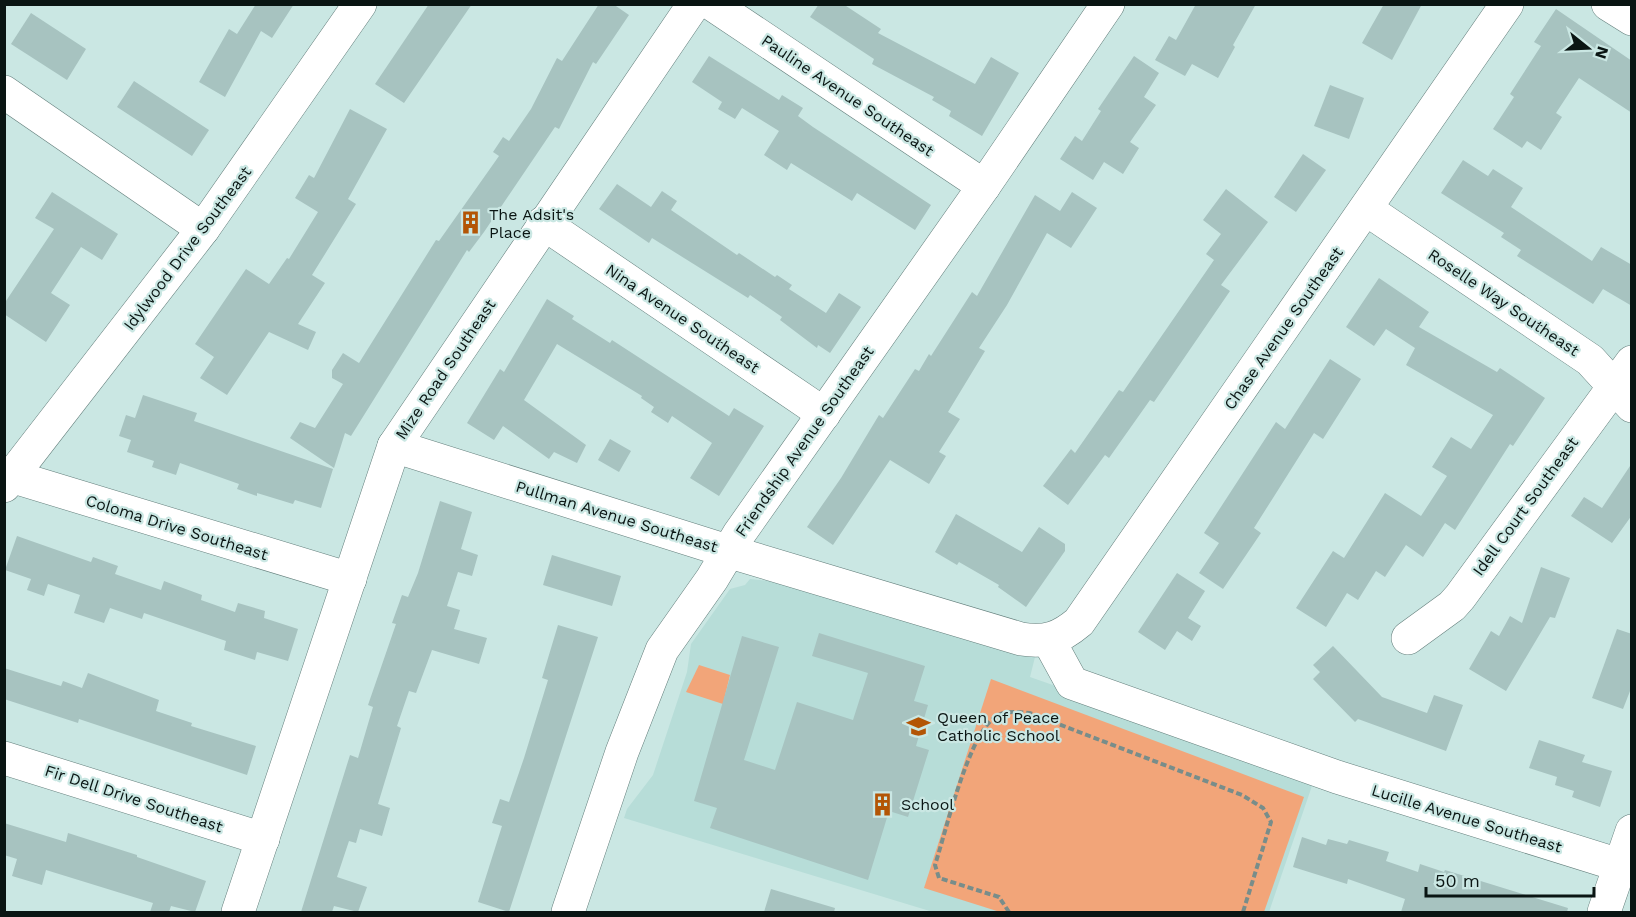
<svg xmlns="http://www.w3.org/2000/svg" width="1636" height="917" viewBox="0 0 1636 917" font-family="'Work Sans',sans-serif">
<rect width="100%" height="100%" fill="#cae7e3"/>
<path fill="#b7ddd8" d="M750,579l61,6 224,72 -5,20 285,100 -46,135h-336l-309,-94 3,-9 26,-34 34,-103 4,-28 39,-55 15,-4z"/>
<g fill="#f2a579">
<path d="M699,665l31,10 -7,29 -37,-12z"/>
<path d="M991,679l313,118 -40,115h-264l-76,-24z"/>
</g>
<g fill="#a7c3c0">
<path d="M256,4h38l-22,34 -11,-7 -36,66 -26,-15 30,-53 8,5z"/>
<path d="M429,4h43l-68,99 -29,-19z"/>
<path d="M599,4h14l16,11 -33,49 -3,-2 -34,67 -4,-2 -71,105 -15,20 -2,-2 -116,186 -6,-3 -11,35 -44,-30 10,-16 15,6 28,-44 -11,-6v-8l11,-17 16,10 77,-123 3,1 60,-85 -6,-4 10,-15 6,4 22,-32 26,-51 5,3z"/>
<path d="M819,4h24l38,25 -3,4 97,51 16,-27 28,16 -37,63 -33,-20 2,-5 -19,-11 2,-3 -62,-33 2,-5 -64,-42z"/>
<path d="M1196,4h60l-23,41 2,2 -17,31 -26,-14 -7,12 -30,-16 14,-24 7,4z"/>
<path d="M1384,4h38l-30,56 -30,-17z"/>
<path d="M1556,9l76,52v52l-53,-35 -23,35 6,4 -21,33 -14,-9 -5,7 -29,-19 21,-32 -4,-3 31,-48 -7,-4z"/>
<path d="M31,13l55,36 -19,31 -56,-36z"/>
<path d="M709,56l70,44 3,-5 21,13 -5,8 15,11 118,78 -16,25 -58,-37 -5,8 -61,-38 -4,7 -23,-15 15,-24 -37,-23 -7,11 -17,-10 4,-7 -30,-20z"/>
<path d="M1134,56l25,17 -15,24 12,8 -26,37 9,6 -16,26 -19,-12 -11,18 -33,-21 15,-23 7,5 19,-30 -3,-2z"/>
<path d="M134,81l75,49 -17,26 -75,-49z"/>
<path d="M1330,85l34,13 -15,41 -35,-13z"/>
<path d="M350,109l37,20 -39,70 8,5 -44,71 13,8 -27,41 18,8 -8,18 -39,-18 -42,63 -27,-17 14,-21 -19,-13 51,-75 23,15 18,-26 2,1 29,-47 -23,-14 14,-23 5,3z"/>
<path d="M1303,154l23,16 -30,42 -22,-15z"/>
<path d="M1463,160l25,16 5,-7 30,19 -12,19 81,54 9,-14 31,18v41l-29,-17 -10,15 -76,-48 4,-6 -20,-13 3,-4 -63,-40z"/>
<path d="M617,184l34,23 11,-16 15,10 -6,9 66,45 2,-2 36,24 2,-2 15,10 -3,4 37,24 13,-20 22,14 -31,46 -12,-8 -1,3 -37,-28 2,-3 -32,-22 -2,3 -96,-60 -3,5 -50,-34z"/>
<path d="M1226,189l42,33 -47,63 9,6 -76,111 -4,-2 -41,58 -4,-3 -37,50 -25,-19 28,-37 4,4 44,-63 4,2 91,-132 -8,-6 15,-20 -18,-14z"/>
<path d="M52,192l66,42 -16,26 -21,-13 -30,46 19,12 -24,37 -42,-28v-10l50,-75 -19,-11z"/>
<path d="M1072,192l25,16 -26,40 -24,-15 -40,72 -28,43 6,3 -37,61 12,7 -21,33 7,4 -17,28 -39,-24 -57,85 -26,-18 34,-49 38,-63 4,3 32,-49 4,2 10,-17 2,2 41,-64 5,4 58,-101 25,16z"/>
<path d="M1379,278l50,34 -10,15 78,45 3,-4 45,30 -32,48 -3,-2 -55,86 -10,-7 -22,34 -17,-12 -21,32 -9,-6 -18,29 -11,-7 -21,34 -30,-19 37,-57 11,7 41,-65 36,23 26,-40 -15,-9 19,-30 20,12 22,-34 -87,-50 9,-17 -29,-19 -12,17 -28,-19z"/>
<path d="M547,299l27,17 -2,3 38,24 2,-3 117,76 5,-8 30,18 -45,70 -29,-18 22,-35 -40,-27 -4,7 -17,-11 3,-5 -13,-9 1,-2 -85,-52 -33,56 62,45 -9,18 -23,-11 -5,7 -46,-33 -9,14 -27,-17 33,-54 4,3z"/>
<path d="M1330,359l31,20 -38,60 -9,-6 -60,95 7,5 -38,56 -24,-16 20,-30 -15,-10 72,-111 9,7z"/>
<path d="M143,395l54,18 -3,8 139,48 -12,39 -26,-8 -2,4 -36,-11v3l-20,-7 2,-5 -59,-21 -4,12 -24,-8 2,-6 -27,-9 4,-12 -12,-4 7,-21 9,3z"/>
<path d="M610,439l21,12 -12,21 -21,-12z"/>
<path d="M1632,463v52l-20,28 -41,-27 13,-19 18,11z"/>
<path d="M440,501l32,11 -11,37 17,6 -6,21 -14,-4 -11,34 13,4 -6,19 33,9 -8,26 -47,-14 -16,43 -7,-2 -12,35 4,2 -23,76 12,4 -8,28 -22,-7 -4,14 -7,-2 -12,36 30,10 -9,25 -24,-6 -2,6h-31l49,-157 8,3 15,-51 -5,-2 28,-81 -4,-1 10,-28 6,2 10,-24z"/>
<path d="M956,514l66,38 17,-25 26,17v7l-39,56 -28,-20 1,-2 -40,-23 -2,3 -22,-13z"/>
<path d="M17,536l74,26 2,-5 25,9 -3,8 46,16 3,-9 38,14 -1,5 34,12 3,-9 27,8 -1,7 34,11 -10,32 -31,-9 -2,8 -31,-10 2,-9 -82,-28 -2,6 -32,-11 -6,15 -30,-10 6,-18 -32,-11 -4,12 -17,-6 4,-11 -26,-9z"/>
<path d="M552,555l69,21 -9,30 -69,-21z"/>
<path d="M1541,567l29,11 -15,40 -5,-1 -44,74 -37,-22 22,-38 8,5 11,-20 12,7z"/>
<path d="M1177,573l28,18 -17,27 13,8 -9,15 -15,-10 -12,19 -27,-18z"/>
<path d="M558,625l40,12 -89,275 -31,-10 24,-76 -10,-3 8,-24 9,3 15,-44 24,-78 -6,-2z"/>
<path d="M1617,629l15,5v52l-9,23 -31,-11z"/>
<path d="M819,633l106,33 -11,35 14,4 -12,41 13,4 -21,67 -19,-6 -21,69 -158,-52 7,-20 -23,-7 48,-165 37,11 -35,113 31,10 22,-68 56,18 15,-47 -56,-17z"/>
<path d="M1333,646l49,51 45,16 7,-18 29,10 -17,46 -88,-32 -3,3 -42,-43 7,-7 -7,-7z"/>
<path d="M4,668l57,18 2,-5 19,7 6,-15 71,27 -3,11 36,12 -1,3 65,20 -9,29 -168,-56 -1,4 -74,-24z"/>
<path d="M1539,740l46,15 -3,7 30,9 -12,36 -28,-10 2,-6 -19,-6 2,-8 -28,-9z"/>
<path d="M4,823l62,19 2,-9 69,22v2l69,24 -11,31 -24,-6 -2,6h-19l3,-9 -107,-33 -4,15 -30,-9 5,-17 -13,-4z"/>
<path d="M1302,837l24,8 2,-6 19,5 2,-4 40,12 -3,9 32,11 2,-8 24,8 1,-2 123,38 -1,4h-166l4,-13 -57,-20 -1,5 -54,-17z"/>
<path d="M771,889l64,19 -1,4h-70z"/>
</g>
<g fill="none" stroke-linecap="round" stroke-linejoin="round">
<defs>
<g id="minor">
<path d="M712,4l272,182"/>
<path d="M1608,4l24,15"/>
<path d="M4,92l199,137"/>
<path d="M1366,209l224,151 42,46"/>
<path d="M543,223l281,191"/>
<path d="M394,446l333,105 294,88c25,4 39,-1 58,-17l428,-618"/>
<path d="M4,474l346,105"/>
<path d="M4,486l199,-257 157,-225"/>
<path d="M1408,638l44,-32 8,-9 172,-235"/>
<path d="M1049,641l23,42 265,94 295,92"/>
<path d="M4,758l259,81"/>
<path d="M238,912l156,-466 300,-442"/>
<path d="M568,912l54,-160 40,-102 50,-71 27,-45 245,-348 124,-182"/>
<path d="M1604,912l28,-81"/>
</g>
</defs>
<use href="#minor" stroke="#647f7c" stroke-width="34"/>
<path stroke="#788d8a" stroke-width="4" stroke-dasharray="6 3" stroke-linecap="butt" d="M1009,912l-10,-15 -60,-19 -4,-13c11,-34 33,-129 60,-148 10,-7 24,-5 35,-4l212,82 21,13 8,14 -28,90"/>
<use href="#minor" stroke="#fff" stroke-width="33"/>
</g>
<defs>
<symbol id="building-bare" viewBox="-9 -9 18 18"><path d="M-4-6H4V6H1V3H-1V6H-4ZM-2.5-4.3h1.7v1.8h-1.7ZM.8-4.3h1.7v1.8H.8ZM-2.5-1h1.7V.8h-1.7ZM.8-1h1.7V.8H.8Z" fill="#b35505" stroke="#cae7e3" stroke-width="2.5" paint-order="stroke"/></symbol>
<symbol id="school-bare" viewBox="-9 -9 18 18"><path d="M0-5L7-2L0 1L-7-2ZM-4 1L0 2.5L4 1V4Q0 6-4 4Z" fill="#b35505" stroke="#cae7e3" stroke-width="2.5" paint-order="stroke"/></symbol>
</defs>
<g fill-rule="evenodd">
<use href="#building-bare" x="454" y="206" width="33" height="33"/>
<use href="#school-bare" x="902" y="710" width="33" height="33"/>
<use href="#building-bare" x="866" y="788" width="33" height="33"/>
</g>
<g text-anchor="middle" stroke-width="4.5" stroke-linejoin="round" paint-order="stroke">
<g font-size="16" fill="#0a1513" stroke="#cae7e3">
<text transform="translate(848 95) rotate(34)" y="6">Pauline Avenue Southeast</text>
<text transform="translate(187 248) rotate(-53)" y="6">Idylwood Drive Southeast</text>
<text transform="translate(1504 302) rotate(34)" y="6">Roselle Way Southeast</text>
<text transform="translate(683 318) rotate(34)" y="6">Nina Avenue Southeast</text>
<text transform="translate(1283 328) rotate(-55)" y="6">Chase Avenue Southeast</text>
<text transform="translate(445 369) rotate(-56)" y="6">Mize Road Southeast</text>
<text transform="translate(804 441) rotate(-55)" y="6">Friendship Avenue Southeast</text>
<text transform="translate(1525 506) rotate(-54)" y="6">Idell Court Southeast</text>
<text transform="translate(617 516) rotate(17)" y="6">Pullman Avenue Southeast</text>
<text transform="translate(177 527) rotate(17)" y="6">Coloma Drive Southeast</text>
<text transform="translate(134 798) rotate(18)" y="6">Fir Dell Drive Southeast</text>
<text transform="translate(1467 818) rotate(17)" y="6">Lucille Avenue Southeast</text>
</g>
<g font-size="16" fill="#0a1513" stroke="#cae7e3" text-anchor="start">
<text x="489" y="220">The Adsit's<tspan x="489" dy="18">Place</tspan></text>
<text x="937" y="723">Queen of Peace<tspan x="937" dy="18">Catholic School</tspan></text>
<text x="901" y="810">School</text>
</g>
</g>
<rect width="1636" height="917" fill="none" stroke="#0a1513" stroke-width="12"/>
<g transform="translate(1588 48) rotate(108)" stroke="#cae7e3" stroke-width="4.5" paint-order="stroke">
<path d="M0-4.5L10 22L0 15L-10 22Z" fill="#0a1513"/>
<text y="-9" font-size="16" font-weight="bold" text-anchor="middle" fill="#0a1513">N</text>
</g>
<path d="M1426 887v9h168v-9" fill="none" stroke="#0a1513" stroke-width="3"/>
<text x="1435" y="887" font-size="18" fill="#0a1513" stroke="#cae7e3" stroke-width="4.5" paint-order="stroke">50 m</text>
</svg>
